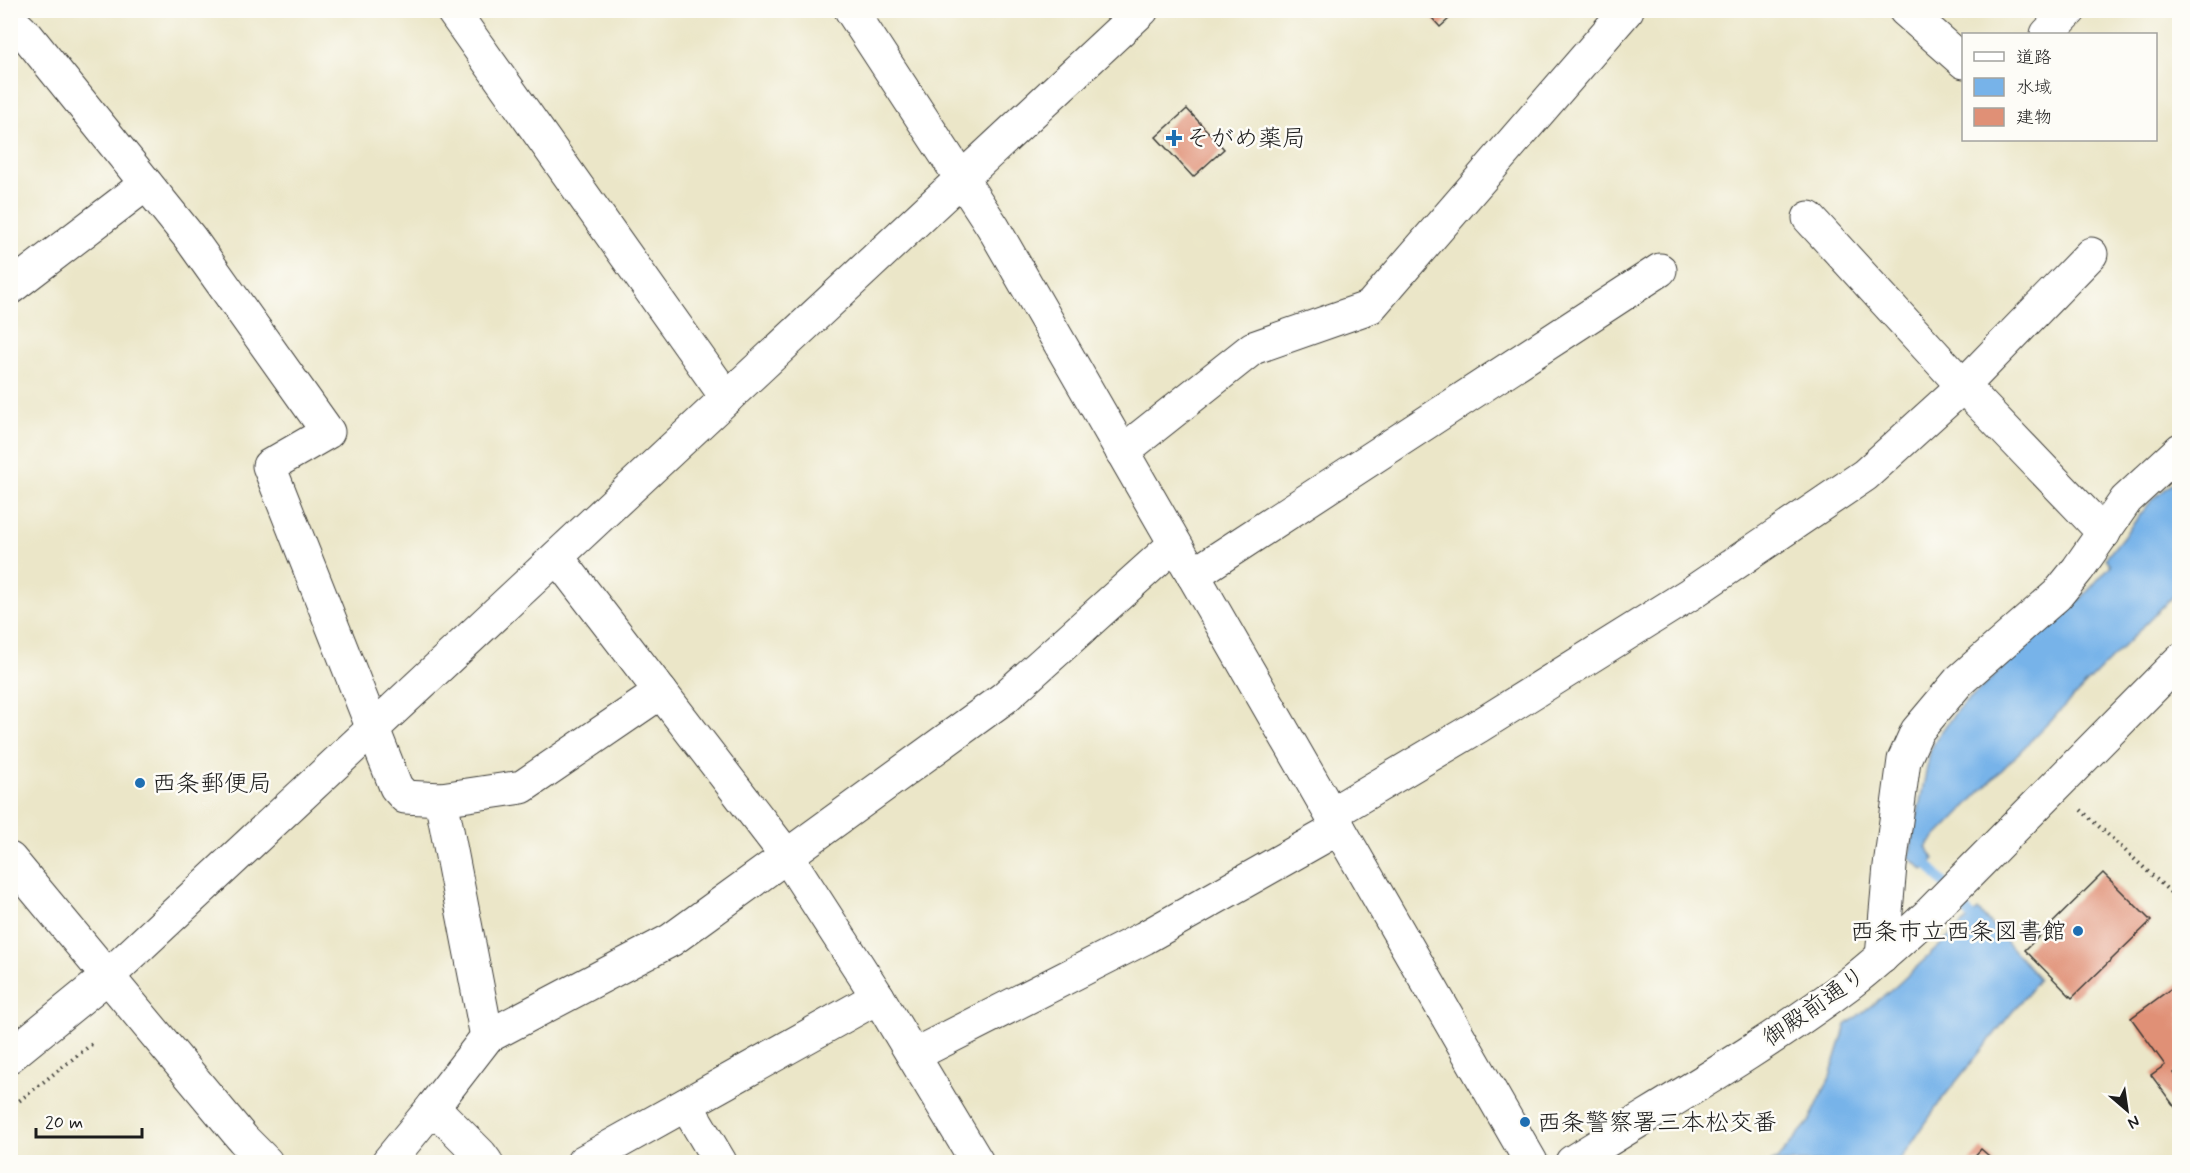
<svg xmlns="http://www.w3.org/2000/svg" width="2190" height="1173" viewBox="0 0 2190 1173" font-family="Mynerve,'Klee One',sans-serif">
<rect width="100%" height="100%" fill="#fdfcf7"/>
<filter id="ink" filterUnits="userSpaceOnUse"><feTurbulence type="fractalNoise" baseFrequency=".0167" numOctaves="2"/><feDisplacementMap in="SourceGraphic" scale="12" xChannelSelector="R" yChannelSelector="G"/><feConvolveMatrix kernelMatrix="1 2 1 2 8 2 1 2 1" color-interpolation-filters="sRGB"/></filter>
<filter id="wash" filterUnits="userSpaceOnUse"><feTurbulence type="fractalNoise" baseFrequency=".008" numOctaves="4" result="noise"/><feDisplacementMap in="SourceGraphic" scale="24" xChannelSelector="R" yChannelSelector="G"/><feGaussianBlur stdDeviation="1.35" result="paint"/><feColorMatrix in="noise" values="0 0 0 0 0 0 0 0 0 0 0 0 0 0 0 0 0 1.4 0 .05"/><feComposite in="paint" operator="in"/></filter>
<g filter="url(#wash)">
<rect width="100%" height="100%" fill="#ebe6c8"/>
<g fill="#77b3e9" stroke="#4a6882" stroke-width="1.5">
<path d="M2179,478v112l-253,257 9,12 -12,11 -14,-13 21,-105 6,-13 21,-29 79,-72 38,-40 4,4 33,-37 -5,-7 46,-58z"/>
<path d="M1978,910l61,69 -97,120 -43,63h-129l7,-3 32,-37 21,-45 16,-52 48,-37z"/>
</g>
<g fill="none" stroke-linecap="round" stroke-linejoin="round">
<path stroke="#77b3e9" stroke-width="10" d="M1921,856l58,70"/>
</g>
<g id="blocks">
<g fill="#e09076">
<path d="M1425,10h34l-19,17z"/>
<path d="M1187,109l37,40 -31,28 -37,-40z"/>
<path d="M2103,873l48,48 -79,77 -47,-48z"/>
<path d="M2180,982v87l-6,4 6,9v32l-29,-39 14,-10 -34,-47z"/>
<path d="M1981,1149l15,13h-27z"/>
</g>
</g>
</g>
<g filter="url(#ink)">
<use href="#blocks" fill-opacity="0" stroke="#3b3a36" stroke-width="1.5"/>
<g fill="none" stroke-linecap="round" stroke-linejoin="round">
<defs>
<g id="minor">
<path d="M452,10l275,388"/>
<path d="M851,10l142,217 538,935"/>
<path d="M1905,10l59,52"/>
<path d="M10,20l18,17 162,201 138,194 -59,34 127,321 9,10 36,2 81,-12 139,-95"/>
<path d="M2047,34l23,-24"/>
<path d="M1809,218l154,168 141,147"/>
<path d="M10,288l136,-104"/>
<path d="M1122,452l131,-104 117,-41 257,-297"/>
<path d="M557,557l230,299 91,141 99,165"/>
<path d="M1193,575l467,-305"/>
<path d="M441,799l46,238"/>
<path d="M1331,814l148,-88 211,-132 175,-119 98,-89 128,-132"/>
<path d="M10,859l233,280 23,23"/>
<path d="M1882,957l8,-91 14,-106 13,-29 42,-50 98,-86 21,-26 48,-69 54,-50"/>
<path d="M914,1055l230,-117 195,-110"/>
<path d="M10,1056l97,-79 1035,-967"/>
<path d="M686,1105l34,57"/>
<path d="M433,1107l47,47 6,8"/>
<path d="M388,1162l45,-55 54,-70 184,-97 333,-242 171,-154"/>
<path d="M583,1162l295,-165"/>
<path d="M1572,1162c93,-58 190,-113 278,-179 27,-21 51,-43 76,-66l254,-257"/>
</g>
</defs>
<use href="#minor" stroke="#3b3a36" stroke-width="35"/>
<g stroke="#3b3a36" stroke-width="4" stroke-dasharray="1.5 4.5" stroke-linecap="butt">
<path d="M2081,810l99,91"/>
<path d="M10,1108l82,-64"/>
</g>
<use href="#minor" stroke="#fff" stroke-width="33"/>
</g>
</g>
<g fill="#1f6fb2" stroke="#fdfcf7" stroke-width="2">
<path d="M1171 129h6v6h6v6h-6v6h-6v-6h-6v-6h6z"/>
<circle cx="140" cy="783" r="6"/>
<circle cx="2078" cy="931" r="6"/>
<circle cx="1525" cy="1122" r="6"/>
</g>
<g text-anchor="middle" stroke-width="5" stroke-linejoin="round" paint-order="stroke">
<g font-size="24" fill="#1c1c1c" stroke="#fdfcf7" text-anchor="start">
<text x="1186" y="146">そがめ薬局</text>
<text x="152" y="791">西条郵便局</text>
<text x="2066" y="939" text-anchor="end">西条市立西条図書館</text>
<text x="1537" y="1130">西条警察署三本松交番</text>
</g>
<g font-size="24" fill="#1c1c1c" stroke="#fdfcf7">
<text transform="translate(1814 1006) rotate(-35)" y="8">御殿前通り</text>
</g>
</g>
<rect width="2190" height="1173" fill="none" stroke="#fdfcf7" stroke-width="36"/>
<rect x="1962" y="33" width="195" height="108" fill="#fdfcf7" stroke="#a3a29f" stroke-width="1.5"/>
<rect x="1974" y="52" width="30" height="9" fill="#ffffff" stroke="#a3a29f" stroke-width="1.5"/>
<text x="2016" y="63" font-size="18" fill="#1c1c1c">道路</text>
<rect x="1974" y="78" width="30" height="18" fill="#77b3e9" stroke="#a3a29f" stroke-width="1.5"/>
<text x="2016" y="93" font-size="18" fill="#1c1c1c">水域</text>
<rect x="1974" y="108" width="30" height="18" fill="#e09076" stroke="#a3a29f" stroke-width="1.5"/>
<text x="2016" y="123" font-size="18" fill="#1c1c1c">建物</text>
<g transform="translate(2127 1110) rotate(151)" stroke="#fdfcf7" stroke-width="4.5" paint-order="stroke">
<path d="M0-4.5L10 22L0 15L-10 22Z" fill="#1c1c1c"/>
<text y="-9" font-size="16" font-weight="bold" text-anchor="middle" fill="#1c1c1c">N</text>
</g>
<path d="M36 1128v9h106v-9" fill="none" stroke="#1c1c1c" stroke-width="3"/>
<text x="45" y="1128" font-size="18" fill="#1c1c1c" stroke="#fdfcf7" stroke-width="4.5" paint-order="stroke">20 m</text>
</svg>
